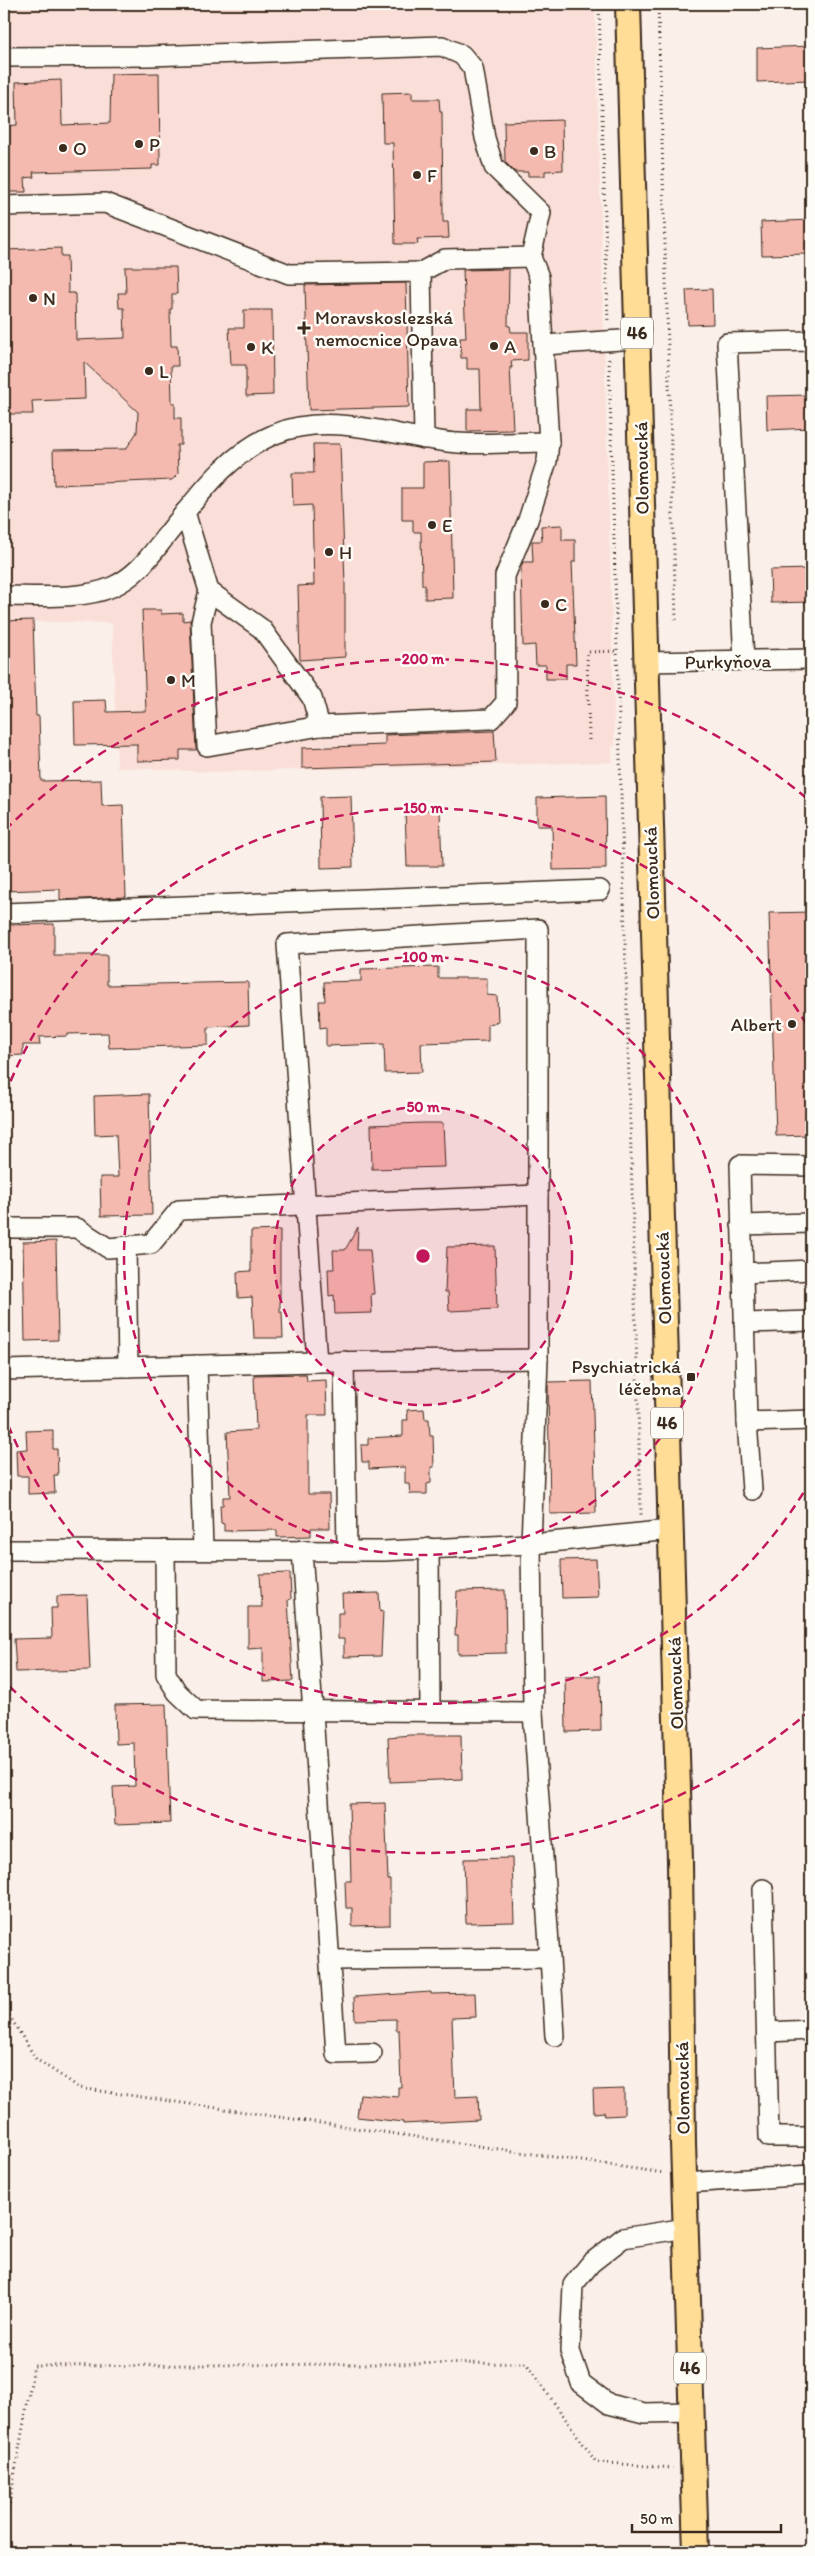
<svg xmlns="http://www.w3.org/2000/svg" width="815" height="2556" viewBox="0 0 815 2556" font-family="Itim,sans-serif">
<rect width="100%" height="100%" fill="#fbefe9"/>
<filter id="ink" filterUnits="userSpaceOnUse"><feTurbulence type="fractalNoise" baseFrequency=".02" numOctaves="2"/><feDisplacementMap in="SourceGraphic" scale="10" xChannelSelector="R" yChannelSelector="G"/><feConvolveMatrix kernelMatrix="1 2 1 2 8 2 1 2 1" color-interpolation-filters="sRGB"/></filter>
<g filter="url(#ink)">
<path fill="#f9dfd8" d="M4,4h591l20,742 -3,1v15l-404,10 -91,-5 -5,-144 -108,-2z"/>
<g fill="#f5baaf" stroke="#3b2a1e">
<path d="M811,46v34l-54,2v-34z"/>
<path d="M159,73l1,92h-8v4l-119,3 1,5 -9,1 1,14h-17l-2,-66 10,-1 -1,-43 45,-2 1,45 48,-2 1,-49z"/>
<path d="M412,92v7h27l1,13h2l1,110h5l1,16 -32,1 1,5h-23l-2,-101h-10l-1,-50z"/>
<path d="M562,120l1,50 -18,1v5h-17v-4h-13l-10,-10 -1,-40z"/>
<path d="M811,220v34l-49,1 -1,-33z"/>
<path d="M61,248v8h6l1,37h7l1,47 49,-2 -1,-30h-5l-1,-15h8l-1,-26h51l1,27h-5v15h-2l1,37h6l1,20h-7l1,37h3v15h6v27h-4l1,29 -6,6 -118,5 -1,-35 73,-1 11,-17 1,-20 -54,-50 1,37 -53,2 1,13h-29v-164z"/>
<path d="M509,269l-1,57h2l1,6h17v28l-17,1 1,7 -2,-1 3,63 -46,1v-22h14l-1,-40h-13v-11h-6l-1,-20h6l-3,-68z"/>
<path d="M406,283l3,124 -100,3 -4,-125z"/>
<path d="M712,289l1,35 -25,1 -2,-35z"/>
<path d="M244,310h28l1,85 -27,1v-31h-15l-2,-37h15z"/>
<path d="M811,395v33l-44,2 -1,-34z"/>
<path d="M313,444h27l5,140v73l-45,3 -2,-74 16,-1 -2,-80 -19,1 -1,-33h22z"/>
<path d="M450,461l3,137 -28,1v-14h-3l-1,-53h-8v-12h-11v-32h21v-26z"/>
<path d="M562,525v15h13v22h-3l4,102h-10v15h-20v-14h-10l-1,-20 -12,1 -2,-79 2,-5h10l-1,-21h10l-1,-15z"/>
<path d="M811,569v33l-40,1 -1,-33z"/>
<path d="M142,610h19v4l22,-1v8l7,-1 6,130h-16v10l-43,1v-17l-62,1 -1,-44 32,-1 1,12 39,-1z"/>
<path d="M33,620l3,96h3l2,65 60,-1 1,26 21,-1 3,92 -66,3v-11l-56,2v-270z"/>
<path d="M494,731l2,31 -194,6v-20l83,-3v-10z"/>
<path d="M351,796l2,71 -32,1 -1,-71z"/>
<path d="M605,796l1,73 -53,1 -1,-44h-15v-28z"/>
<path d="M405,810h35l2,56h-35z"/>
<path d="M811,912v223l-35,1 -7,-223z"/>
<path d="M54,924v31h53v30l141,-3 1,43 -41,2v18l-99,3 -1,-15 -41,1v2l-28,1 1,8h-17v10l-19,1v-131z"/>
<path d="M438,967v11h49v17l10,1 1,26 -10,2v17l-67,2 1,29 -37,1 -1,-29 -58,2v-19l-6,1 -1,-27h6l-1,-19 37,-1v-12z"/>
<path d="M149,1094l3,121 -51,1 -1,-39h18l-2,-43 -21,1 -1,-39z"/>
<path d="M422,1123h21l2,44 -73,2 -1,-44z"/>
<path d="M358,1227l-1,23h13l4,44h-3l1,19 -37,1 -1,-19 -5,1 -1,-27h6l-1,-19h12z"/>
<path d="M280,1230v82h2l1,26h-29l-2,-41 -14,1 -1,-26 14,-1v-40z"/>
<path d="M56,1241l2,99 -33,1 -2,-99z"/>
<path d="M495,1246l2,63 -48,2 -1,-19h-3l2,-45z"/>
<path d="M306,1374l1,7 19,-1 1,35h-19v79h21l1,34h-19v8l-34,1v-7l-53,1v-7l-3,-1 -1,-18h3v-8h7l-3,-65 29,-2 -2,-55z"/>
<path d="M592,1381l4,132 -46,1 -2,-132z"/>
<path d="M424,1409l1,10h4l1,17h3l1,31h-3v16l-4,1v10h-17l-1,-10h-4v-17l-36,2v-7h-7l-1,-17h7v-7l35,-2v-16h5l-1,-10z"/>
<path d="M53,1430v19h4l1,26h-4l1,18 -27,1v-18h-11l-1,-26 11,-1 -1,-18z"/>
<path d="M596,1559l2,38 -36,1 -1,-38z"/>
<path d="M290,1573l1,26 -3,1 5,81 -30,1v-34l-15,1v-42h14l-2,-33z"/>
<path d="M505,1590l1,63 -48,1v-19h-3l2,-44z"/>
<path d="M379,1593l1,19 3,-1 -2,45 -37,1v-18h-6v-26h5l-1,-19z"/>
<path d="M87,1595l3,75 -74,2 -2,-33 38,-1 -1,-30h6v-12z"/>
<path d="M565,1676h35l1,55 -35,1z"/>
<path d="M166,1704l4,119 -55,2 -2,-38 22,-1 -1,-43 -18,1 -1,-39z"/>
<path d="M410,1735h51l1,44 -72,3 -2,-45z"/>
<path d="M385,1803l3,77h2v45l-38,1v-18h-6l-1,-27h6l-2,-77z"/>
<path d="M512,1858l2,64 -48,1 -2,-64z"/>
<path d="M431,1992v2l44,-1 1,24 -24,1 3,79 23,-1 1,24 -76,4v-2l-46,-5 3,-23 38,3v-10h3l-2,-57h-3v-11l-41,1 -1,-23z"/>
<path d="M624,2089v26l-19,1 -1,-4 -10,1 -1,-23z"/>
</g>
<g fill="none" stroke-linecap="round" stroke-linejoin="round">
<defs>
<g id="minor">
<path d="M4,57l145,-1 293,-10 20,9 11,13 12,70 9,29 47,46 -10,44 8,20 10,165"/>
<path d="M4,206l101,-3 184,71 132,-2 3,167"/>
<path d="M421,272l24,-13 86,-2"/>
<path d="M543,345l94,-6"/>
<path d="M185,512l24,79 53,38 50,69 8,28"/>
<path d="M4,596c31,0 79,4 108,-9 25,-11 38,-31 54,-51 32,-39 61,-82 109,-102 58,-24 124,5 183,9 30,2 61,-1 91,-1l-2,19 -19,59 -23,56 1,126 -15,17 -171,7 -113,20 -6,-124 8,-31"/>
<path d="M744,660l-17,-317 84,-2"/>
<path d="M645,662l166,-3"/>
<path d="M4,913l596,-23"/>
<path d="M811,1166l-71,-1 7,257 64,-2"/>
<path d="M741,1225l70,-2"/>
<path d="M4,1228h73l31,20 43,-4 28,-34 359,-15"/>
<path d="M126,1246l2,121"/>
<path d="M743,1273l68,-3"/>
<path d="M744,1323l67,-2"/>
<path d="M344,1361l3,189"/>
<path d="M197,1365l6,184"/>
<path d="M4,1370l313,-8 221,-3"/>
<path d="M747,1422l5,68"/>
<path d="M429,1548l1,163"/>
<path d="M4,1550l380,1 147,-7 139,-14"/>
<path d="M165,1550l1,124 11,18 19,18 337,2 -2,-168 7,-185v-430l-251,15 30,418"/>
<path d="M302,1550l34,504 36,-1"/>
<path d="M763,1889l6,248h42"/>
<path d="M550,1958l5,78"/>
<path d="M330,1960l220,-2 -17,-246"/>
<path d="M767,2032l44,-2"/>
<path d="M685,2183l126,-8"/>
<path d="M686,2228l-63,10 -32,25 -18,22 -3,66 11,32 28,21 35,9 48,-1"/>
</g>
<path id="major" d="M628,4l52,1857 3,282 13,409"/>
</defs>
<use href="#minor" stroke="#3b2a1e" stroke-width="22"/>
<use href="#major" stroke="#3b2a1e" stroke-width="28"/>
<g stroke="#3b2a1e" stroke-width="3" stroke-dasharray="1 4" stroke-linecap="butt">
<path d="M599,4l9,319"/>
<path d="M658,4l18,616"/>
<path d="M609,359l32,1156"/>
<path d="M589,740l-2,-88 30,-1"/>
<path d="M4,2007l32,52 44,29 584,85"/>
<path d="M4,2533l30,-167 492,-3 70,99 77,6"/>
</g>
<use href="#minor" stroke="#fdfcf7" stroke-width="19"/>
<use href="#major" stroke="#ffdd96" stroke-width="24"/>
</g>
</g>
<circle cx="423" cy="1256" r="149" fill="#c2185b" fill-opacity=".12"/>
<g fill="none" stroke="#c2185b" stroke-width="2.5" stroke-dasharray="9 6">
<circle cx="423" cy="1256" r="149"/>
<circle cx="423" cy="1256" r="299"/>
<path d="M811 1480A448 448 0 0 1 5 1417M5 1095A448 448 0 0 1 811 1032"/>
<path d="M811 1710A597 597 0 0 1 5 1682M5 830A597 597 0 0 1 811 802"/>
</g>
<g fill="#3b2a1e" stroke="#fdfcf7" stroke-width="2">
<circle cx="139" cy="144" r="5"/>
<circle cx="63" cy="148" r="5"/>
<circle cx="534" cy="151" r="5"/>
<circle cx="417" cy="175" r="5"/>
<circle cx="33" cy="298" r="5"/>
<path d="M301.5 320.5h5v5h5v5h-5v5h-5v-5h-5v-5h5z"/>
<circle cx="494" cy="346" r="5"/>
<circle cx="251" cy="347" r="5"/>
<circle cx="149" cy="371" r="5"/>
<circle cx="432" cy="525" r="5"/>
<circle cx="329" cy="552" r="5"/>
<circle cx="545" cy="604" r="5"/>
<circle cx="171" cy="680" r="5"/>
<circle cx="792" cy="1024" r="5"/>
<rect x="686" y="1372" width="10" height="10" rx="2.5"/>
</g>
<g text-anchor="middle" stroke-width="5" stroke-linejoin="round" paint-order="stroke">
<g fill="#fdfcf7" stroke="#75695f" stroke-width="1">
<rect x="621" y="317.5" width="32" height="31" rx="4"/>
<rect x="651" y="1407.5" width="32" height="31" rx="4"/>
<rect x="674" y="2352.5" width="32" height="31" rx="4"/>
</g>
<g font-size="18" font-weight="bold" fill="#3b2a1e">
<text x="637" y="339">46</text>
<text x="667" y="1429">46</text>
<text x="690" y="2374">46</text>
</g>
<g font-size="19" fill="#3b2a1e" stroke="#fdfcf7" text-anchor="start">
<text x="149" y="151">P</text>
<text x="73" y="155">O</text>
<text x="544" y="158">B</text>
<text x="427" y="182">F</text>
<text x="43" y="305">N</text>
<text x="315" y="324">Moravskoslezská<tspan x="315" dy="22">nemocnice Opava</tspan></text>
<text x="504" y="353">A</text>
<text x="261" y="354">K</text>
<text x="159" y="378">L</text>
<text x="442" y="532">E</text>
<text x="339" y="559">H</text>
<text x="555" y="611">C</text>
<text x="181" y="687">M</text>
<text x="782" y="1031" text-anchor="end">Albert</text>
<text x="681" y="1373" text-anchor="end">Psychiatrická<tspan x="681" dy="22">léčebna</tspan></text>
</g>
<g font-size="19" fill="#3b2a1e" stroke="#fdfcf7">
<text transform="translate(641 468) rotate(-91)" y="7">Olomoucká</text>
<text transform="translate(728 661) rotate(-1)" y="7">Purkyňova</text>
<text transform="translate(651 873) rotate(-92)" y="7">Olomoucká</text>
<text transform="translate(663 1278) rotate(-92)" y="7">Olomoucká</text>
<text transform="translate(675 1683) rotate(-92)" y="7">Olomoucká</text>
<text transform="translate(682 2088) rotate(-91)" y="7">Olomoucká</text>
</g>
</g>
<circle cx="423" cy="1256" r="8" fill="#c2185b" stroke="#fdfcf7" stroke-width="2.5"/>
<g font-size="15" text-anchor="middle" font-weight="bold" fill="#c2185b" stroke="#fdfcf7" stroke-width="5" stroke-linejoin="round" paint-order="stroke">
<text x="423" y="664">200 m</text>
<text x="423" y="813">150 m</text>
<text x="423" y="962">100 m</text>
<text x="423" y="1112">50 m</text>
</g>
<rect width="815" height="2556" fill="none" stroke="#fdfcf7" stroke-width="20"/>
<rect x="10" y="10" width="795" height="2536" fill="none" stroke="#3b2a1e" stroke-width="2" filter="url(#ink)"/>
<path d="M632 2524v8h149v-8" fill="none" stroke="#3b2a1e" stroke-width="2.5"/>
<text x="640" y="2524" font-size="15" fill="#3b2a1e" stroke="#fdfcf7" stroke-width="4" paint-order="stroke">50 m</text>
</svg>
